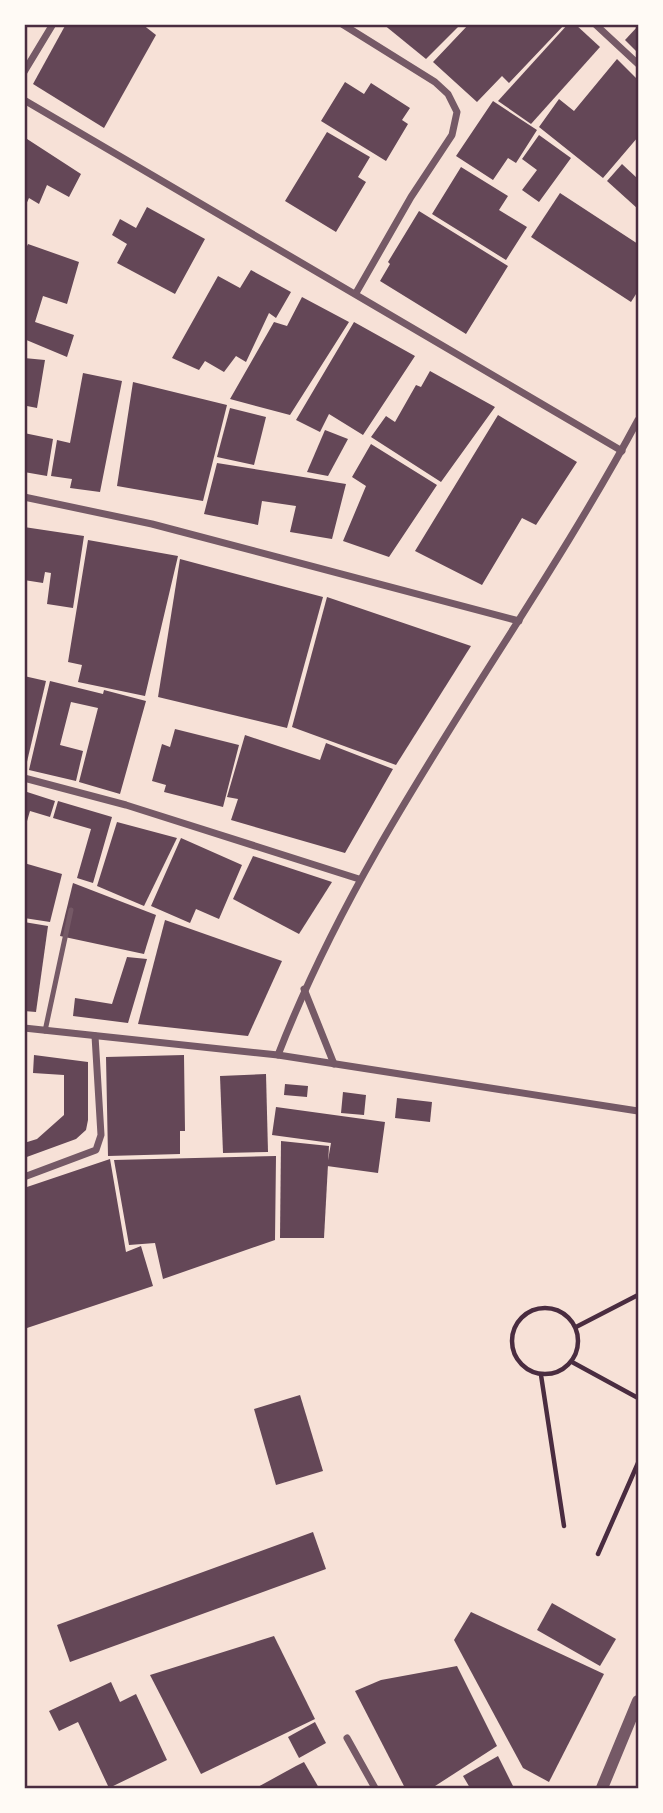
<svg xmlns="http://www.w3.org/2000/svg" width="663" height="1813" viewBox="0 0 663 1813" font-family="'Playfair Display',serif">
<rect width="100%" height="100%" fill="#f7e1d7"/>
<g fill="#644757">
<path d="M66,24h76l14,11 -52,93 -71,-44z"/>
<path d="M383,24h78l-35,35z"/>
<path d="M469,24h96l-56,59 -7,-7 -25,26 -44,-40z"/>
<path d="M568,24h7l25,23 -69,77 -33,-23z"/>
<path d="M638,26v27l-13,-13z"/>
<path d="M617,59l21,21v57l-35,41 -64,-51 20,-28 15,12z"/>
<path d="M345,82l19,12 7,-11 39,25 -8,12 6,4 -22,37 -65,-40z"/>
<path d="M493,101l44,29 -21,33 -8,-5 -15,22 -37,-24z"/>
<path d="M327,132l43,25 -12,20 8,5 -30,50 -51,-31z"/>
<path d="M539,135l32,23 -32,44 -17,-12 15,-20 -15,-11z"/>
<path d="M24,137l57,37 -12,23 -22,-12 -8,19 -10,-6 -5,11z"/>
<path d="M622,164l16,15v30l-31,-28z"/>
<path d="M461,167l47,29 -9,14 28,17 -21,33 -74,-46z"/>
<path d="M560,193l78,51v47l-7,11 -100,-65z"/>
<path d="M147,207l58,32 -30,55 -58,-31 10,-19 -15,-9 8,-16 16,9z"/>
<path d="M419,211l89,55 -42,68 -86,-53 10,-17 -2,-2z"/>
<path d="M28,244l51,18 -12,42 -24,-8 -8,26 39,13 -7,22 -43,-18v-87z"/>
<path d="M251,270l40,22 -15,26 -7,-5 -23,49 -10,-6 -12,16 -19,-11 -6,9 -27,-12 46,-82 22,12z"/>
<path d="M302,297l47,25 -59,93 -60,-16 44,-77 13,4z"/>
<path d="M354,322l61,34 -52,79 -34,-21 -9,18 -24,-12z"/>
<path d="M24,358l21,2 -8,48 -10,-2v10z"/>
<path d="M430,371l65,36 -54,75 -70,-45 15,-21 9,6 21,-37 5,2z"/>
<path d="M83,373l39,8 -22,111 -30,-4 2,-9 -21,-3 6,-36 13,3z"/>
<path d="M133,382l94,23 -24,96 -86,-15z"/>
<path d="M230,408l36,9 -12,48 -37,-8z"/>
<path d="M498,415l79,47 -41,63 -14,-7 -40,67 -67,-34z"/>
<path d="M325,430l23,9 -20,37 -21,-4z"/>
<path d="M24,433l29,6 -6,37 -23,-4z"/>
<path d="M371,444l66,41 -48,72 -46,-16 23,-55 -14,-9z"/>
<path d="M217,463l129,21 -14,55 -42,-7 6,-26 -34,-5 -4,24 -54,-11z"/>
<path d="M24,527l60,9 -11,72 -26,-4 4,-31 -6,-1 -2,11 -19,-3z"/>
<path d="M88,540l90,16 -33,140 -67,-14 4,-17 -14,-3z"/>
<path d="M180,559l143,38 -36,131 -129,-31z"/>
<path d="M327,597l144,49 -75,119 -104,-38z"/>
<path d="M24,676l22,5 -20,85h-2z"/>
<path d="M50,681l53,13 1,-4 42,11 -26,93 -41,-12 19,-74 -27,-6 -11,43 23,6 -7,30 -47,-11z"/>
<path d="M175,729l64,16 -16,62 -59,-15 2,-7 -14,-4 10,-37 8,3z"/>
<path d="M245,735l75,25 6,-17 67,26 -48,84 -114,-33 7,-21 -11,-2z"/>
<path d="M24,791l31,10 -5,16 -20,-6 -5,17z"/>
<path d="M58,801l54,16 -19,66 -16,-5 14,-49 -38,-11z"/>
<path d="M117,822l60,16 -33,68 -47,-20z"/>
<path d="M181,838l61,27 -23,54 -23,-10 -6,14 -39,-17z"/>
<path d="M253,856l79,26 -33,52 -66,-35z"/>
<path d="M24,863l38,11 -12,48 -26,-4z"/>
<path d="M73,883l83,32 -12,39 -84,-18z"/>
<path d="M165,920l117,41 -34,75 -110,-12z"/>
<path d="M24,922l24,4 -12,86 -12,-1z"/>
<path d="M127,957l20,2 -19,64 -55,-7 2,-18 37,6z"/>
<path d="M34,1055l54,7v58l-2,10 -10,9 -52,19v-15l13,-4 27,-24v-40l-31,-2z"/>
<path d="M184,1055l1,76h-5v23l-72,2 -2,-99z"/>
<path d="M266,1074l2,78 -45,1 -3,-77z"/>
<path d="M285,1084l23,2 -1,11 -23,-2z"/>
<path d="M343,1092l23,3 -2,20 -23,-2z"/>
<path d="M397,1098l35,4 -2,20 -35,-4z"/>
<path d="M276,1107l109,15 -7,51 -51,-7 4,-23 -59,-8z"/>
<path d="M281,1141l48,5 -5,92h-44z"/>
<path d="M276,1156l-1,84 -112,39 -8,-36 -26,2 -15,-85z"/>
<path d="M110,1159l16,93 15,-6 12,40 -129,43v-141z"/>
<path d="M300,1395l23,76 -47,14 -22,-76z"/>
<path d="M313,1532l13,37 -256,93 -13,-37z"/>
<path d="M552,1603l64,36 -16,27 -63,-36z"/>
<path d="M471,1612l133,62 -55,108 -26,-14 -69,-128z"/>
<path d="M274,1636l41,83 -114,55 -51,-99z"/>
<path d="M457,1666l40,80 -65,42h-27l-50,-97 26,-11z"/>
<path d="M111,1682l9,20 16,-8 31,66 -58,28 -31,-66 -19,9 -10,-20z"/>
<path d="M315,1722l11,21 -27,15 -11,-21z"/>
<path d="M498,1756l16,32h-44l-7,-12z"/>
<path d="M304,1762l15,26h-63l40,-22z"/>
</g>
<g fill="none" stroke-linecap="round" stroke-linejoin="round">
<g stroke="#4a2c40" stroke-width="4.5">
<circle cx="545" cy="1341" r="33"/>
<path d="M576,1327l62,-32"/>
<path d="M572,1362l66,36"/>
<path d="M541,1375l23,151"/>
<path d="M598,1554l40,-91"/>
</g>
<path stroke="#755966" stroke-width="5" d="M45,1031l26,-121"/>
<g stroke="#755966" stroke-width="7">
<path d="M342,24l93,58 13,12 9,18 -5,23 -41,62 -55,96"/>
<path d="M595,24l43,40"/>
<path d="M24,72l29,-48"/>
<path d="M24,100l598,351"/>
<path d="M24,497l128,27 367,97"/>
<path d="M24,778l102,27 233,74"/>
<path d="M304,989l30,75"/>
<path d="M24,1028l254,27 360,56"/>
<path d="M278,1055c88,-228 245,-421 360,-635"/>
<path d="M24,1177l72,-27 5,-15 -6,-99"/>
<path d="M347,1738l28,50"/>
</g>
<path stroke="#755966" stroke-width="12" d="M602,1788l36,-87"/>
</g>
<rect width="663" height="1813" fill="none" stroke="#fffaf5" stroke-width="52"/>
<rect x="26" y="26" width="611" height="1761" fill="none" stroke="#4a2c40" stroke-width="2.5"/>
</svg>
